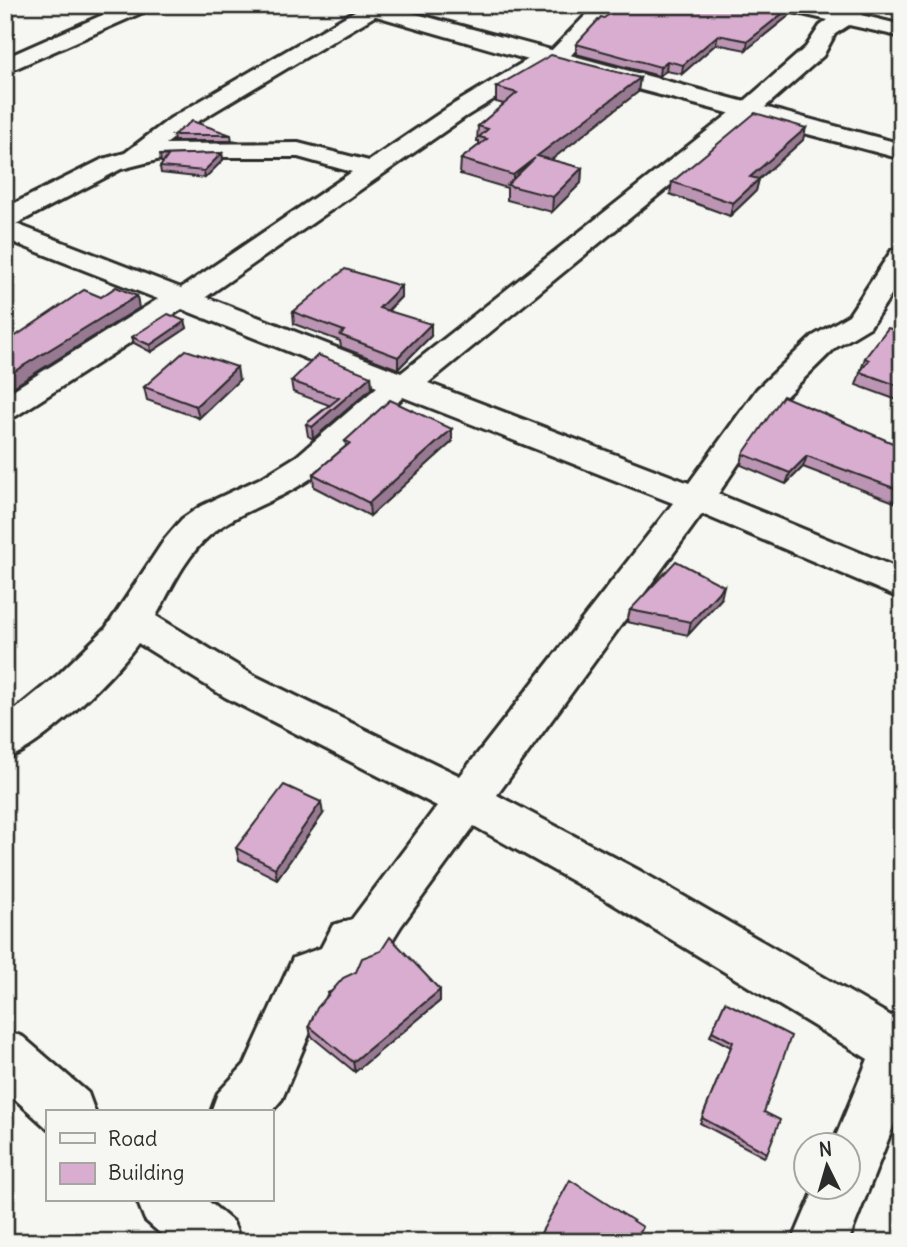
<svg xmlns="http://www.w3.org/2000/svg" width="907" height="1247" viewBox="0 0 907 1247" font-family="Delius,sans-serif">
<rect width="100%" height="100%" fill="#f6f6f2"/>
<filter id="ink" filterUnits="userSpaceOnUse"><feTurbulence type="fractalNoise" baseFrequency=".0143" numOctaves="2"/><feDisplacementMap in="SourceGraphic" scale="14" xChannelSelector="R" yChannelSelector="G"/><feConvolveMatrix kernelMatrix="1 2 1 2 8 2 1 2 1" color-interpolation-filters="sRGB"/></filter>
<g filter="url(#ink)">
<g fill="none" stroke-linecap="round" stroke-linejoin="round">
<defs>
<g id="minor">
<path d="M125,5h28l-3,4 -145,64v-15z"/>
<path d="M365,5h16l2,4 -3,4 -193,115 -21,16 132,-1 71,18 80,-54 83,-50h13l41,-42 16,-10h25l-27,18 -38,42h-13l-84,52 -259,180 195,76 339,-268 66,-58 14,-21 8,-6 -48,-11 -3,-4h38l26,6 7,-6h22l-9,10 41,10v12l-53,-12 -14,9 -12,22 -67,59 -328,268 261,100 68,-94 56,-53 36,-21 43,-65 10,-2v30l-32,49 -35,21 -55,54 -62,92 184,76v29l-200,-85 -205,281 143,76 251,145 11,-4v92l-54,138h-56l23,-54h33v-42h-16l36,-87 -260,-158 -134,-75 -73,100 -21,34 -18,6 -7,15 -28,11 -45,107 -11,13h-60l7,-19 27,-29 48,-106 28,-10 12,-23 19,-6 85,-113 -212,-109 -87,-54c-25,34 -94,103 -133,116v-41l54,-44 47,-46 59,-89 17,-20 19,-13 62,-29 34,-21 80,-69 -195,-78 -166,107 -11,3v-24l153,-96 -153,-60v-31l98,-49 22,-6 46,-35zM204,157h94l54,15 -171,116 -165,-64 105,-55 40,-10zM403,397l270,106 -213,273 -207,-101 -97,-59c15,-27 29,-59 53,-80 26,-23 63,-33 93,-52 38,-23 69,-56 101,-87z"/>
<path d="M5,1030l18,7 65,56 7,19h-48v16l-42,-38z"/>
<path d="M137,1200h70l26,22 8,20h-71l-25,-22z"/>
</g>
<path id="tertiary" d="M349,5h34l519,139v15l-363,-96 -187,-54z"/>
</defs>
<use href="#minor" stroke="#2b2b2b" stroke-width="6"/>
<use href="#tertiary" stroke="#2b2b2b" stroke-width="6"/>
<use href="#minor" fill="#f6f6f2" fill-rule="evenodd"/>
<use href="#tertiary" fill="#f6f6f2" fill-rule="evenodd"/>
</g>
<g fill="#bb95b3" stroke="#2b2b2b" stroke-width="2">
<path d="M791,14l-45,36 -30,-6 -34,30 -16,-3 -7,5 -83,-22v-10z"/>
<path d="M496,87l142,5 -87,68 31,8 -1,15 -29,29 -45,-12v-12l-47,-14 1,-15 18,-14v-4h-2l1,-15 26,-22 -8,-2z"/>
<path d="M173,135h58l1,6h-58z"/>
<path d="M803,140l-44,39 -3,12 -26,25 -60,-22 2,-12z"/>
<path d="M222,153l1,7 -18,18 -44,-5 -1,-6 4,-5h-3l-1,-7z"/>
<path d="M401,286v11l-13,14 43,25 -33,33 -57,-22 -1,-6 -46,-17 -1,-12z"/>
<path d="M185,321l2,7 -36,24 -17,-9 -2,-6z"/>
<path d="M902,333v66l-2,2 -44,-16 9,-27z"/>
<path d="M371,376l1,12 -59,51 -5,-3 -2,-12 23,-19 -36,-13 -2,-11z"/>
<path d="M239,380l-40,38 -52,-18 -3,-13z"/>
<path d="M345,441l107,1 -82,74 -56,-29 -1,-13 33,-28z"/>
<path d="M902,447v58l-99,-38 -17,17 -45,-19 2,-11z"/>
<path d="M721,599l-33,36 -61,-13 3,-12z"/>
<path d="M323,814l-46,65 -38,-19 -3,-12z"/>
<path d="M440,990v11l-85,71 -44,-36 -2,-10z"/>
<path d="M725,1002l42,151 -3,4 -64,-34 31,-76 -21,-11z"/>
</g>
<g fill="#987992" stroke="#2b2b2b" stroke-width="2">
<path d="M793,5l-2,9 -45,36 2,-9z"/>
<path d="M718,35l-2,9 -34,30 1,-9z"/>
<path d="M667,61l-1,10 -7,5 1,-9z"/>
<path d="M640,78l-2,14 -101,79v-15z"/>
<path d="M806,128l-3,12 -55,49 2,-12z"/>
<path d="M222,153l1,7 -18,18 -1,-7z"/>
<path d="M535,158l-22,28v-11z"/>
<path d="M582,168l-1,15 -29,29 1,-15z"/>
<path d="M759,179l-3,12 -26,25 3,-13z"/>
<path d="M401,286v11l-22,22v-11z"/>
<path d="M137,296l2,12 -134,84v-15z"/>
<path d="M185,321l2,7 -36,24 -1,-7z"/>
<path d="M431,324v12l-33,33v-12z"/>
<path d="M237,367l2,13 -40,38 -3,-12z"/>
<path d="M371,376l1,12 -59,51 -1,-12z"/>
<path d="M452,429v13l-82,74 -1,-13z"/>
<path d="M807,456l-4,11 -17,17 4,-11z"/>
<path d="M724,586l-3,13 -33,36 3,-13z"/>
<path d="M321,802l2,12 -46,65 -2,-11z"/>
<path d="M440,990v11l-85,71 -2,-10z"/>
</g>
<g fill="#d9add0" stroke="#2b2b2b" stroke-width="2">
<path d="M622,5h171l-45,36 -30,-6 -35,30 -16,-4 -7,6 -84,-23 25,-27 3,1z"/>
<path d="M551,55l89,23 -103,78 45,12 -29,29 -46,-12 28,-27 -22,17 -52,-16 26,-20 -8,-2 9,-8 -10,-3 39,-33 -21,-6z"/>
<path d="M755,113l51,15 -56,49 9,2 -26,24 -61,-21z"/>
<path d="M192,121l39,14h-58z"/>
<path d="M222,153l-18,18 -44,-4 8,-11 -8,-1z"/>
<path d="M345,269l56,17 -22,22 52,16 -33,33 -58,-22 4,-4 -51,-19z"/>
<path d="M116,287l21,9 -132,81v-44l9,4 70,-47 17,7z"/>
<path d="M168,314l17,7 -35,24 -18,-8z"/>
<path d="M888,328l14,5v54l-42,-15 9,-12 -4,-2z"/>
<path d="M186,350l51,17 -41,39 -52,-19z"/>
<path d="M318,355l53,21 -59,51 -6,-3 33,-26 -48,-17z"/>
<path d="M783,396l119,51v44l-95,-35 -17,17 -47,-19z"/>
<path d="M390,400l62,29 -83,74 -56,-29 37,-31 -5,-2z"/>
<path d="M676,561l48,25 -33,36 -61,-12z"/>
<path d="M284,785l37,17 -46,66 -39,-20z"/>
<path d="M390,937l50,53 -87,72 -44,-36 8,-18 26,-30 13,-6 6,-14 19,-7z"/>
<path d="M725,1002l66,34 -27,76 16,8 -13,33 -65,-35 31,-76 -21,-11z"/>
<path d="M570,1180l73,47 -8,15h-99z"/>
</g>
</g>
<rect width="907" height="1247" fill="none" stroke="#f6f6f2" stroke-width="28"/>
<rect x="14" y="14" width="879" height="1219" fill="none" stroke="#2b2b2b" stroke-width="2.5" filter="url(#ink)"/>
<rect x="46" y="1110" width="228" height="91" fill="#f6f6f2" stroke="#a5a5a2" stroke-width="2"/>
<rect x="60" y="1133" width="35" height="10" fill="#f6f6f2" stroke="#a5a5a2" stroke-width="2"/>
<text x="108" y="1146" font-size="21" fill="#2b2b2b">Road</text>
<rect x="60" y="1163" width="35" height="21" fill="#d9add0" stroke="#a5a5a2" stroke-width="2"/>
<text x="108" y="1180" font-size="21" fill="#2b2b2b">Building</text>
<g transform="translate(827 1166) rotate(355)"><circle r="33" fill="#f6f6f2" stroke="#a5a5a2" stroke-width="2"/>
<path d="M0-5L12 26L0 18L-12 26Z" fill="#2b2b2b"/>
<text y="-10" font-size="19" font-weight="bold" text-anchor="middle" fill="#2b2b2b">N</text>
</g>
</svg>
